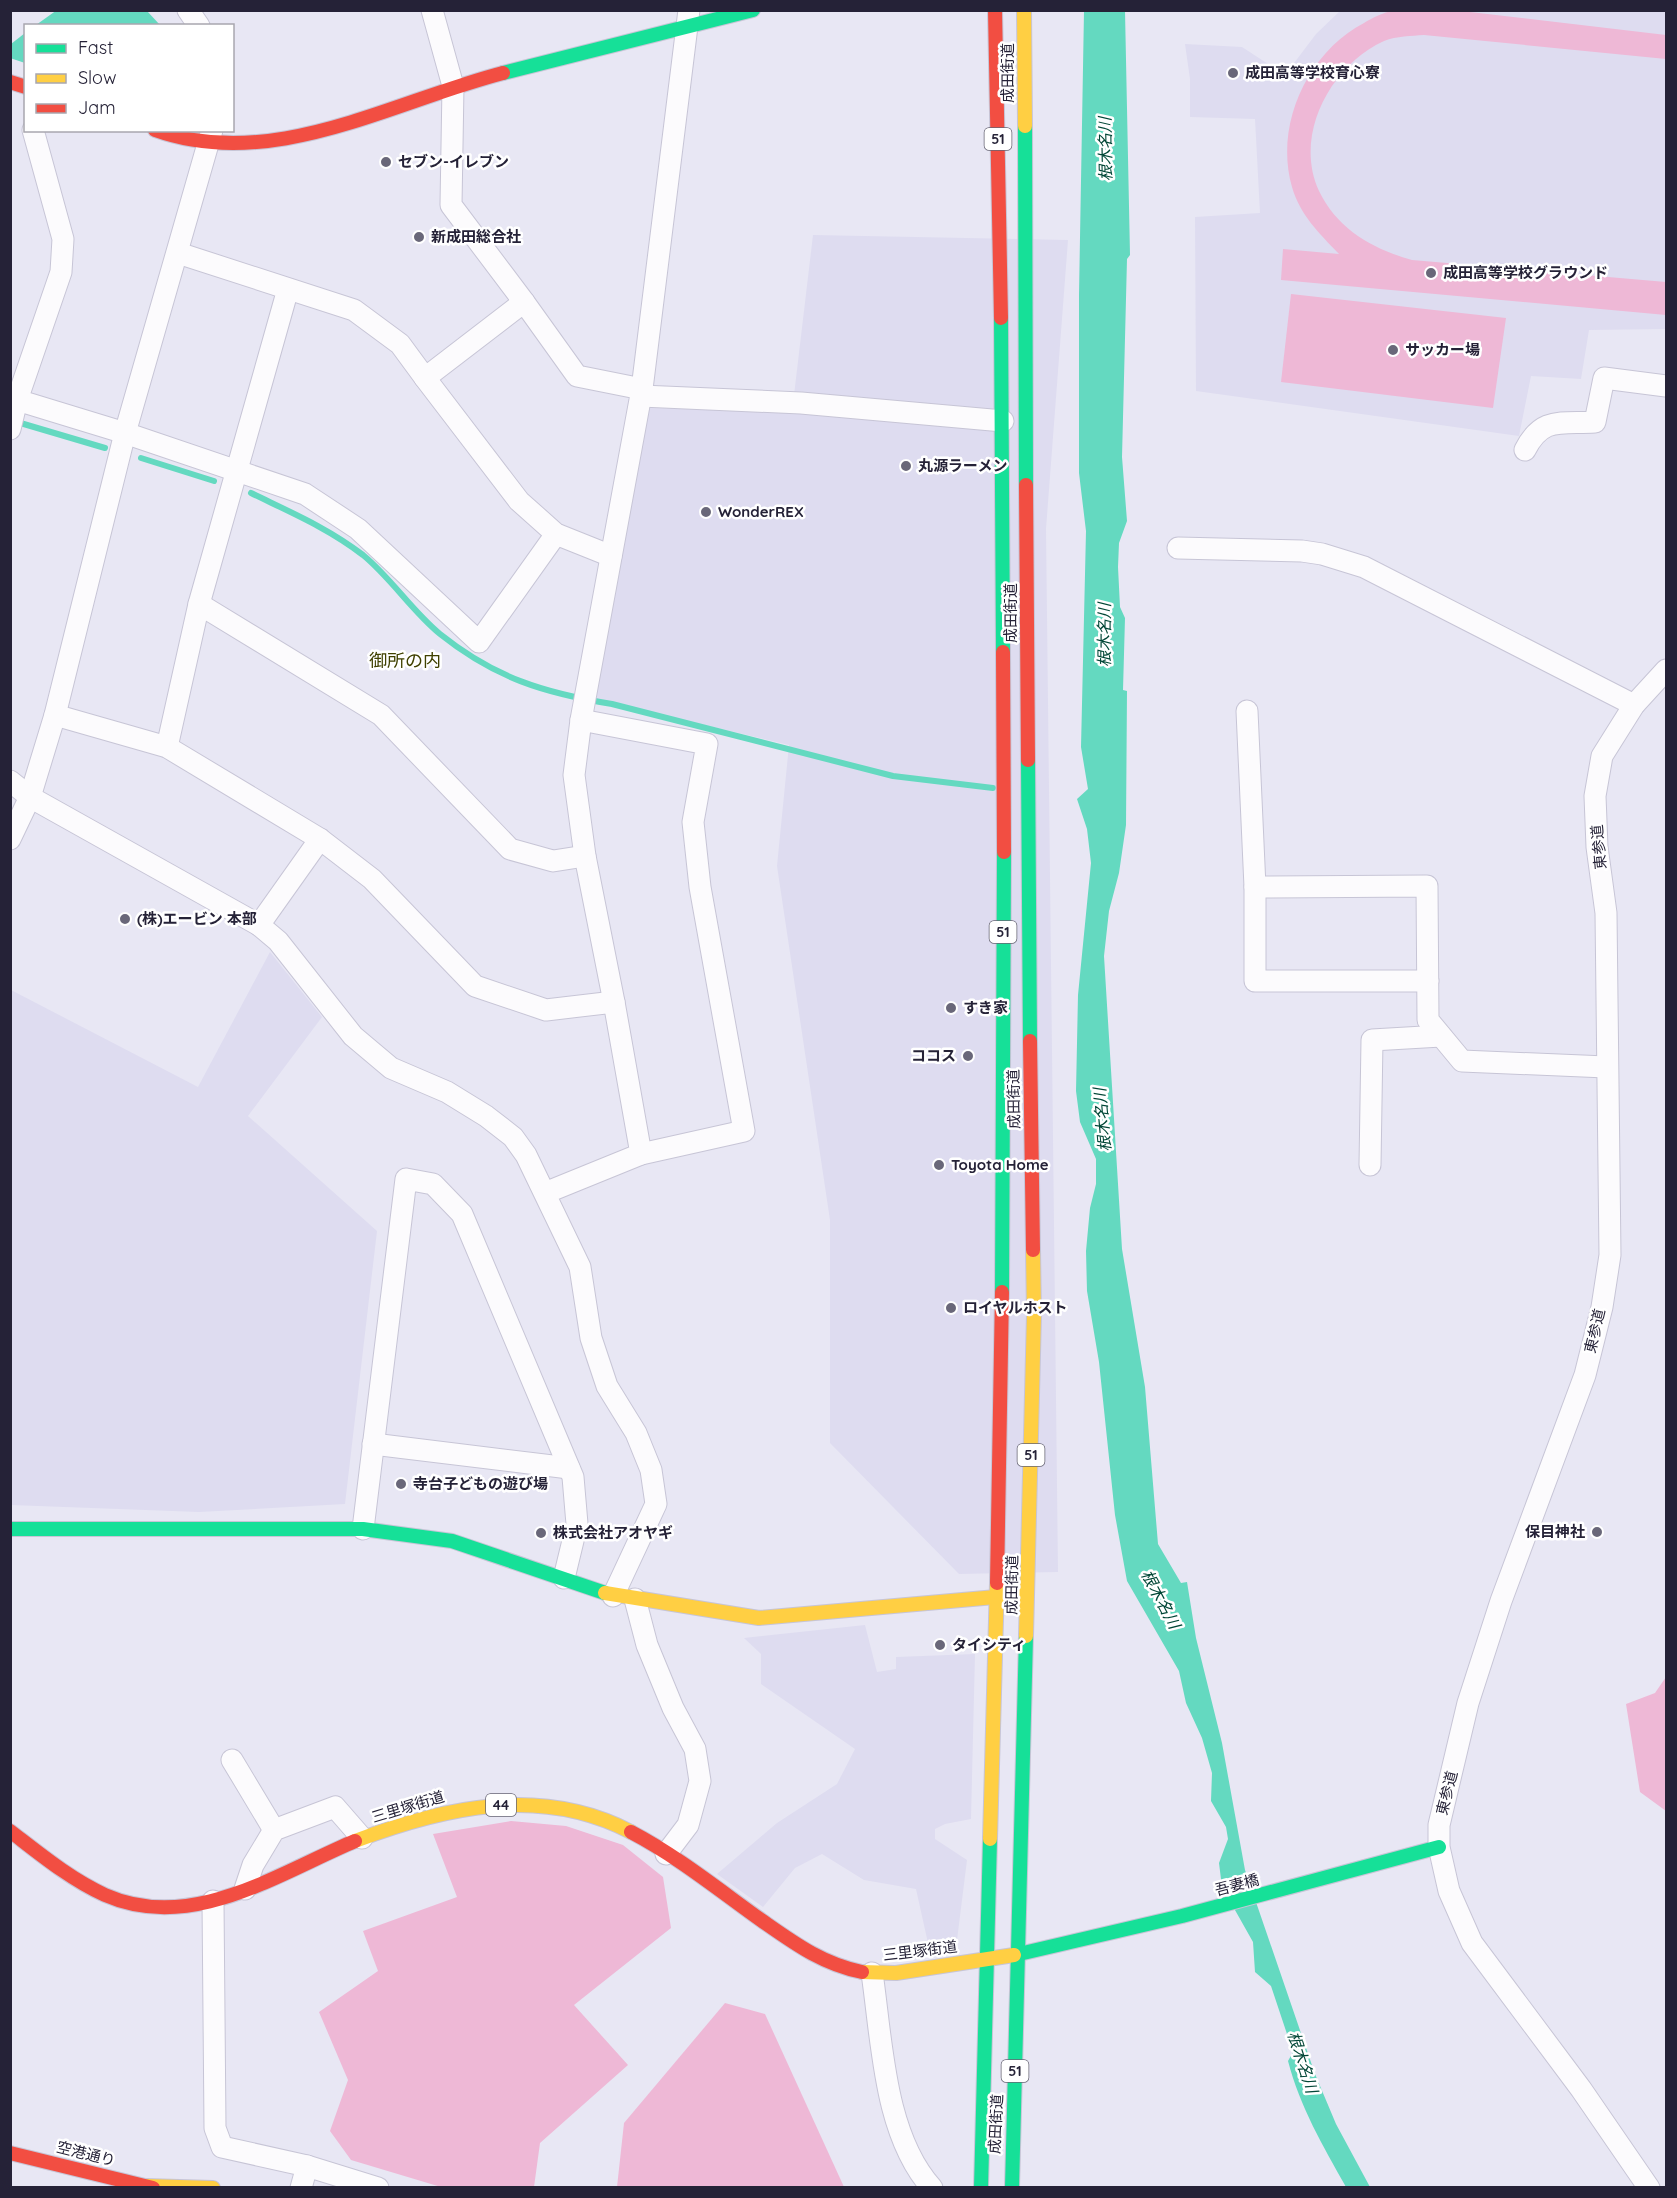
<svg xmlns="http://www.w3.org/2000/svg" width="1677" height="2198" viewBox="0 0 1677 2198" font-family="Quicksand,'Noto Sans JP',sans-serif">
<rect width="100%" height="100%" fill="#e8e7f4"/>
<g fill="#dedcf0">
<path d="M1340,11h326v318l-77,1 -8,49 -50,-3 -12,60 -323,-45 -1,-174 65,-4 -5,-94 -65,-2v-38l-5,-35 57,3 43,28 31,-41z"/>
<path d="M813,235l255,5 -22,289 12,1043 -99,2 -129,-131v-223l-53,-354 12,-121 -199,-47 59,-290 143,4z"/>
<path d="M270,952l52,65 -74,99 129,115 -32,273 -146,8 -188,-7v-515l187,97z"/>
<path d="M865,1625l12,47 19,-3v-12l79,-3 -4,165 -26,5 -10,5v10l32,21 -11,88 -26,4 -14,-63 -52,-9 -42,-26 -27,14 -32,39 -46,-33 60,-51 60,-39 18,-35 -94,-65v-30l-17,-16z"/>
</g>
<g fill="#eeb8d6">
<path d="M1453,10l213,25v24l-242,-24c-13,1 -27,1 -40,6 -53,24 -91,94 -65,150 19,39 54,58 93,69l254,22v33l-385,-35 2,-31 56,5c-20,-21 -39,-39 -47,-67 -18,-62 16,-135 72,-164 8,-5 20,-11 29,-12 19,-3 41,-1 60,-1z"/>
<path d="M1291,294l215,24 -13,90 -212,-26z"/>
<path d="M1666,1677v134l-26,-19 -14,-88 29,-11z"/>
<path d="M511,1821l55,5 57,19 40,32 8,51 -97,77 54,60 -88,78 -6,44h-93l-90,-27 -21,-29 18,-51 -29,-68 59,-41 -15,-40 94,-34 -24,-63z"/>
<path d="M725,2003l40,11 79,173h-227l7,-64z"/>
</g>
<g fill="#64d9c0">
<path d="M57,10l90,1 13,14h-124z"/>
<path d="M1084,11h41l5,244 -3,4 -5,198 5,64 -8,22 -1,24 2,40 5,11 -2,72 4,1 -1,134 -7,48 -10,38 -5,45 18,293 23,138 13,157 23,39 6,-1 9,56 26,105 23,127 70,204 21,50 34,63h-24c-23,-41 -46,-80 -58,-126l5,-9 -22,-66 -16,-14 -2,-30 -31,-55 -3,-24 9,-24 -2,-12 -15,-26 1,-28 -10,-35 -16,-35 -7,-32 -52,-90 -12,-66 -16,-153 -12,-71 -1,-40 4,-43 6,-24v-25l-16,-37 -4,-31 2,-96 13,-132 -4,-34 -10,-30 11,-10 -7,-42 5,-216 -7,-58v-178z"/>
<path d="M25,33v30l-15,-5 1,-14z"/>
</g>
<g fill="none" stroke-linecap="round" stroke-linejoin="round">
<g stroke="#64d9c0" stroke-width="6">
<path d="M17,422l88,26"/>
<path d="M141,458l73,23"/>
<path d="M251,493c39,19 77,35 112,62 28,23 49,56 77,79 55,44 104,59 172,70l281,72 100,12"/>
</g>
<defs>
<g id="street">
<path d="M188,10l11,16"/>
<path d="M432,10l21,76 -2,119 73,97"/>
<path d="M33,130l30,109 -2,33 -44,128 108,33 180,61 53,35 121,113 77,-108"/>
<path d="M178,253l176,57 46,34 25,34 99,-76 53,74 65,13 -61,331 -7,55 11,81 29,146"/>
<path d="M425,378l94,123 37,33 55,22"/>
<path d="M642,389l47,-379"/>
<path d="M641,396l160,7 202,18"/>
<path d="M10,429l7,-29"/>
<path d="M1525,450c17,-34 36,-26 70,-28l9,-44 62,8"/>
<path d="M1178,548l124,3 20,3 42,13 270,138"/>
<path d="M199,604l182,111 129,134 43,12 32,-5"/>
<path d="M1247,711l8,176 172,-1 1,134 34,41 144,6"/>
<path d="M55,715l112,32 153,92 52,40 103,107 71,24 68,-8 27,152 -96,39"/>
<path d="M581,720l126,24 -14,78 7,65 44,244 -103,23"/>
<path d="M167,747l32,-143 89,-315"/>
<path d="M10,781l20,16 229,128 19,16 75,95 38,32 56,24 39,24 27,21 13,18 54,112 11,71 16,48 29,47 15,37 5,34 -43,92"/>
<path d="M10,839l20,-42 25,-82 70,-282 87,-303"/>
<path d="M1255,887v94h173"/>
<path d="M259,925l61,-86"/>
<path d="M1370,1165l2,-125 69,-4"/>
<path d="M373,1444l196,24"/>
<path d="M363,1529l43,-350 27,5 29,30 111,263 4,47 -13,54"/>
<path d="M635,1599l12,46 26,63 22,41 5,32 -12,44 -22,29"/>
<path d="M232,1760l42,70"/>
<path d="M245,1889l8,-24 21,-35 61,-23 27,31"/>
<path d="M213,1901l2,227 7,19 85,19 71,22"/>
<path d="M872,1973c10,68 12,162 60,215"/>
<path d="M301,2188l6,-22"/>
<path d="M1649,2188l-68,-99 -109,-146 -23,-52 -10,-44v-22l29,-122 33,-102 84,-226 17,-68 8,-52 -4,-342 -9,-66 -2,-51 7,-40 32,-51 32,-35"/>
</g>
<g id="fast">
<path d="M503,73l250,-63"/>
<path d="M1025,126l1,359"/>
<path d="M1001,318l2,334"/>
<path d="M1028,760l2,281"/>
<path d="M1002,1292l2,-440"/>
<path d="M10,1529h353l89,12 153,52"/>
<path d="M1019,1954l163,-38 257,-69"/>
<path d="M981,2188l9,-349"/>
<path d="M1012,2188l14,-552"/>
</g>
<g id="slow">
<path d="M1024,10l1,116"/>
<path d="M605,1593l154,25 260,-23"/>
<path d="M1026,1636l8,-322 -1,-64"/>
<path d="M990,1839l7,-256"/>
<path d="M355,1841c89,-34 186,-56 276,-9"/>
<path d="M862,1972l34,1 118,-18"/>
<path d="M146,2186l67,2"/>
</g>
<g id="jam">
<path d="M995,10l6,308"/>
<path d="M10,82l16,5"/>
<path d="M155,130c117,42 236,-28 348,-57"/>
<path d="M1026,485l2,275"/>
<path d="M1003,652l1,200"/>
<path d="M1030,1041l3,209"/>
<path d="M997,1583l5,-291"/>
<path d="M10,1831c30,23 60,48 95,64 86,38 172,-21 250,-54"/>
<path d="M631,1832c46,24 88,58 130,88 33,23 61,44 101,52"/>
<path d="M10,2153l143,35"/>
</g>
</defs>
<use href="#street" stroke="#c7c5d6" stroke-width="23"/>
<use href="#fast" stroke="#c7c5d6" stroke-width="16"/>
<use href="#slow" stroke="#c7c5d6" stroke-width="16"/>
<use href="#jam" stroke="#c7c5d6" stroke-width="16"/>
<use href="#street" stroke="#fcfbfd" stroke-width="21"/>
<use href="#fast" stroke="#16e098" stroke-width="14"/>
<use href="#slow" stroke="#ffcf43" stroke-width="14"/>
<use href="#jam" stroke="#f24e42" stroke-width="14"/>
</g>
<g fill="#696779" stroke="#fff" stroke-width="2">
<circle cx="1233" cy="73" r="6"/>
<circle cx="386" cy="162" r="6"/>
<circle cx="419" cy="237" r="6"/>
<circle cx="1431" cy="273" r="6"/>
<circle cx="1393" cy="350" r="6"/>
<circle cx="906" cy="466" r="6"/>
<circle cx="706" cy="512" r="6"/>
<circle cx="125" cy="919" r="6"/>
<circle cx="951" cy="1008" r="6"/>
<circle cx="968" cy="1056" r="6"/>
<circle cx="939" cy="1165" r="6"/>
<circle cx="951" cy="1308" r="6"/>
<circle cx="401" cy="1484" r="6"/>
<circle cx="1597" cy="1532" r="6"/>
<circle cx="541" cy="1533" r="6"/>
<circle cx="940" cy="1645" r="6"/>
</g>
<g text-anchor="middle" stroke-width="5" stroke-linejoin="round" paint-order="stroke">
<g fill="#fff" stroke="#666473" stroke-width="1.5">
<rect x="984.5" y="128" width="27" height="22" rx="4.5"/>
<rect x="989.5" y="921" width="27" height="22" rx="4.5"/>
<rect x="1017.5" y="1444" width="27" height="22" rx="4.5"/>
<rect x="486" y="1794" width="30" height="22" rx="4.5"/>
<rect x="1001.5" y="2060" width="27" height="22" rx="4.5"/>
</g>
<g font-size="14" font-weight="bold" fill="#252237">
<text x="998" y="144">51</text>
<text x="1003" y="937">51</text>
<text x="1031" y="1460">51</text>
<text x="501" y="1810">44</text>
<text x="1015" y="2076">51</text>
</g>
<g font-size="15" fill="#252237" stroke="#fff">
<text transform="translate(1008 73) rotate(-90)" y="5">成田街道</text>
<text transform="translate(1011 613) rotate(-90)" y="5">成田街道</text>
<text transform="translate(1599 847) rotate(-95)" y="5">東参道</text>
<text transform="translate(1014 1099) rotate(-91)" y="5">成田街道</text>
<text transform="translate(1595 1331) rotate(-77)" y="5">東参道</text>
<text transform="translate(1012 1585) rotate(-89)" y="5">成田街道</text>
<text transform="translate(1447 1793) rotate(-76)" y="5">東参道</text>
<text transform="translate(408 1807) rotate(-17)" y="5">三里塚街道</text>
<text transform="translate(1237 1885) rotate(-15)" y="5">吾妻橋</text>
<text transform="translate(920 1951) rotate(-7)" y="5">三里塚街道</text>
<text transform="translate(996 2124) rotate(-87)" y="5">成田街道</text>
<text transform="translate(86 2154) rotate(14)" y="5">空港通り</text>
</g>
<g font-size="15" font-weight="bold" fill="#252237" stroke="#fff" text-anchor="start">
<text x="1245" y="78">成田高等学校育心寮</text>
<text x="398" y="167">セブン-イレブン</text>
<text x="431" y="242">新成田総合社</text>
<text x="1443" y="278">成田高等学校グラウンド</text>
<text x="1405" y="355">サッカー場</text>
<text x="918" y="471">丸源ラーメン</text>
<text x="718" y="517">WonderREX</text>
<text x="137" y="924">(株)エービン 本部</text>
<text x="963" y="1013">すき家</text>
<text x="956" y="1061" text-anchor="end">ココス</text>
<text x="951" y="1170">Toyota Home</text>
<text x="963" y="1313">ロイヤルホスト</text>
<text x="413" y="1489">寺台子どもの遊び場</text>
<text x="1585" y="1537" text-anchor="end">保目神社</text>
<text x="553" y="1538">株式会社アオヤギ</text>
<text x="952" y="1650">タイシティ</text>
</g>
<g font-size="16" font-style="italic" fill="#004636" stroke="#fff">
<text transform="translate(1105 149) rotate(-91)" y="6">根木名川</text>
<text transform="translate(1104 635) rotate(-90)" y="6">根木名川</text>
<text transform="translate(1102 1120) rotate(-95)" y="6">根木名川</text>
<text transform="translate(1161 1599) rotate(62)" y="6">根木名川</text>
<text transform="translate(1303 2062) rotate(72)" y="6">根木名川</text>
</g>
<g font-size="18" fill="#404100" stroke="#fff">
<text x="405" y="667">御所の内</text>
</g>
</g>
<rect width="1677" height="2198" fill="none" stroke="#252237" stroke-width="24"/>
<rect x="24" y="24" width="210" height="108" fill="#ffffff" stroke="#a8a7af" stroke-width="1.5"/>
<rect x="36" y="44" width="30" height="9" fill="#16e098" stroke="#a8a7af" stroke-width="1.5"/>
<text x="78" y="54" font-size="18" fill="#252237">Fast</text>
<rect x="36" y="74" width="30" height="9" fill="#ffcf43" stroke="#a8a7af" stroke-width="1.5"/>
<text x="78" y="84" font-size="18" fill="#252237">Slow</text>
<rect x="36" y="104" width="30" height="9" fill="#f24e42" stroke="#a8a7af" stroke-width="1.5"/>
<text x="78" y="114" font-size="18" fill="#252237">Jam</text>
</svg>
